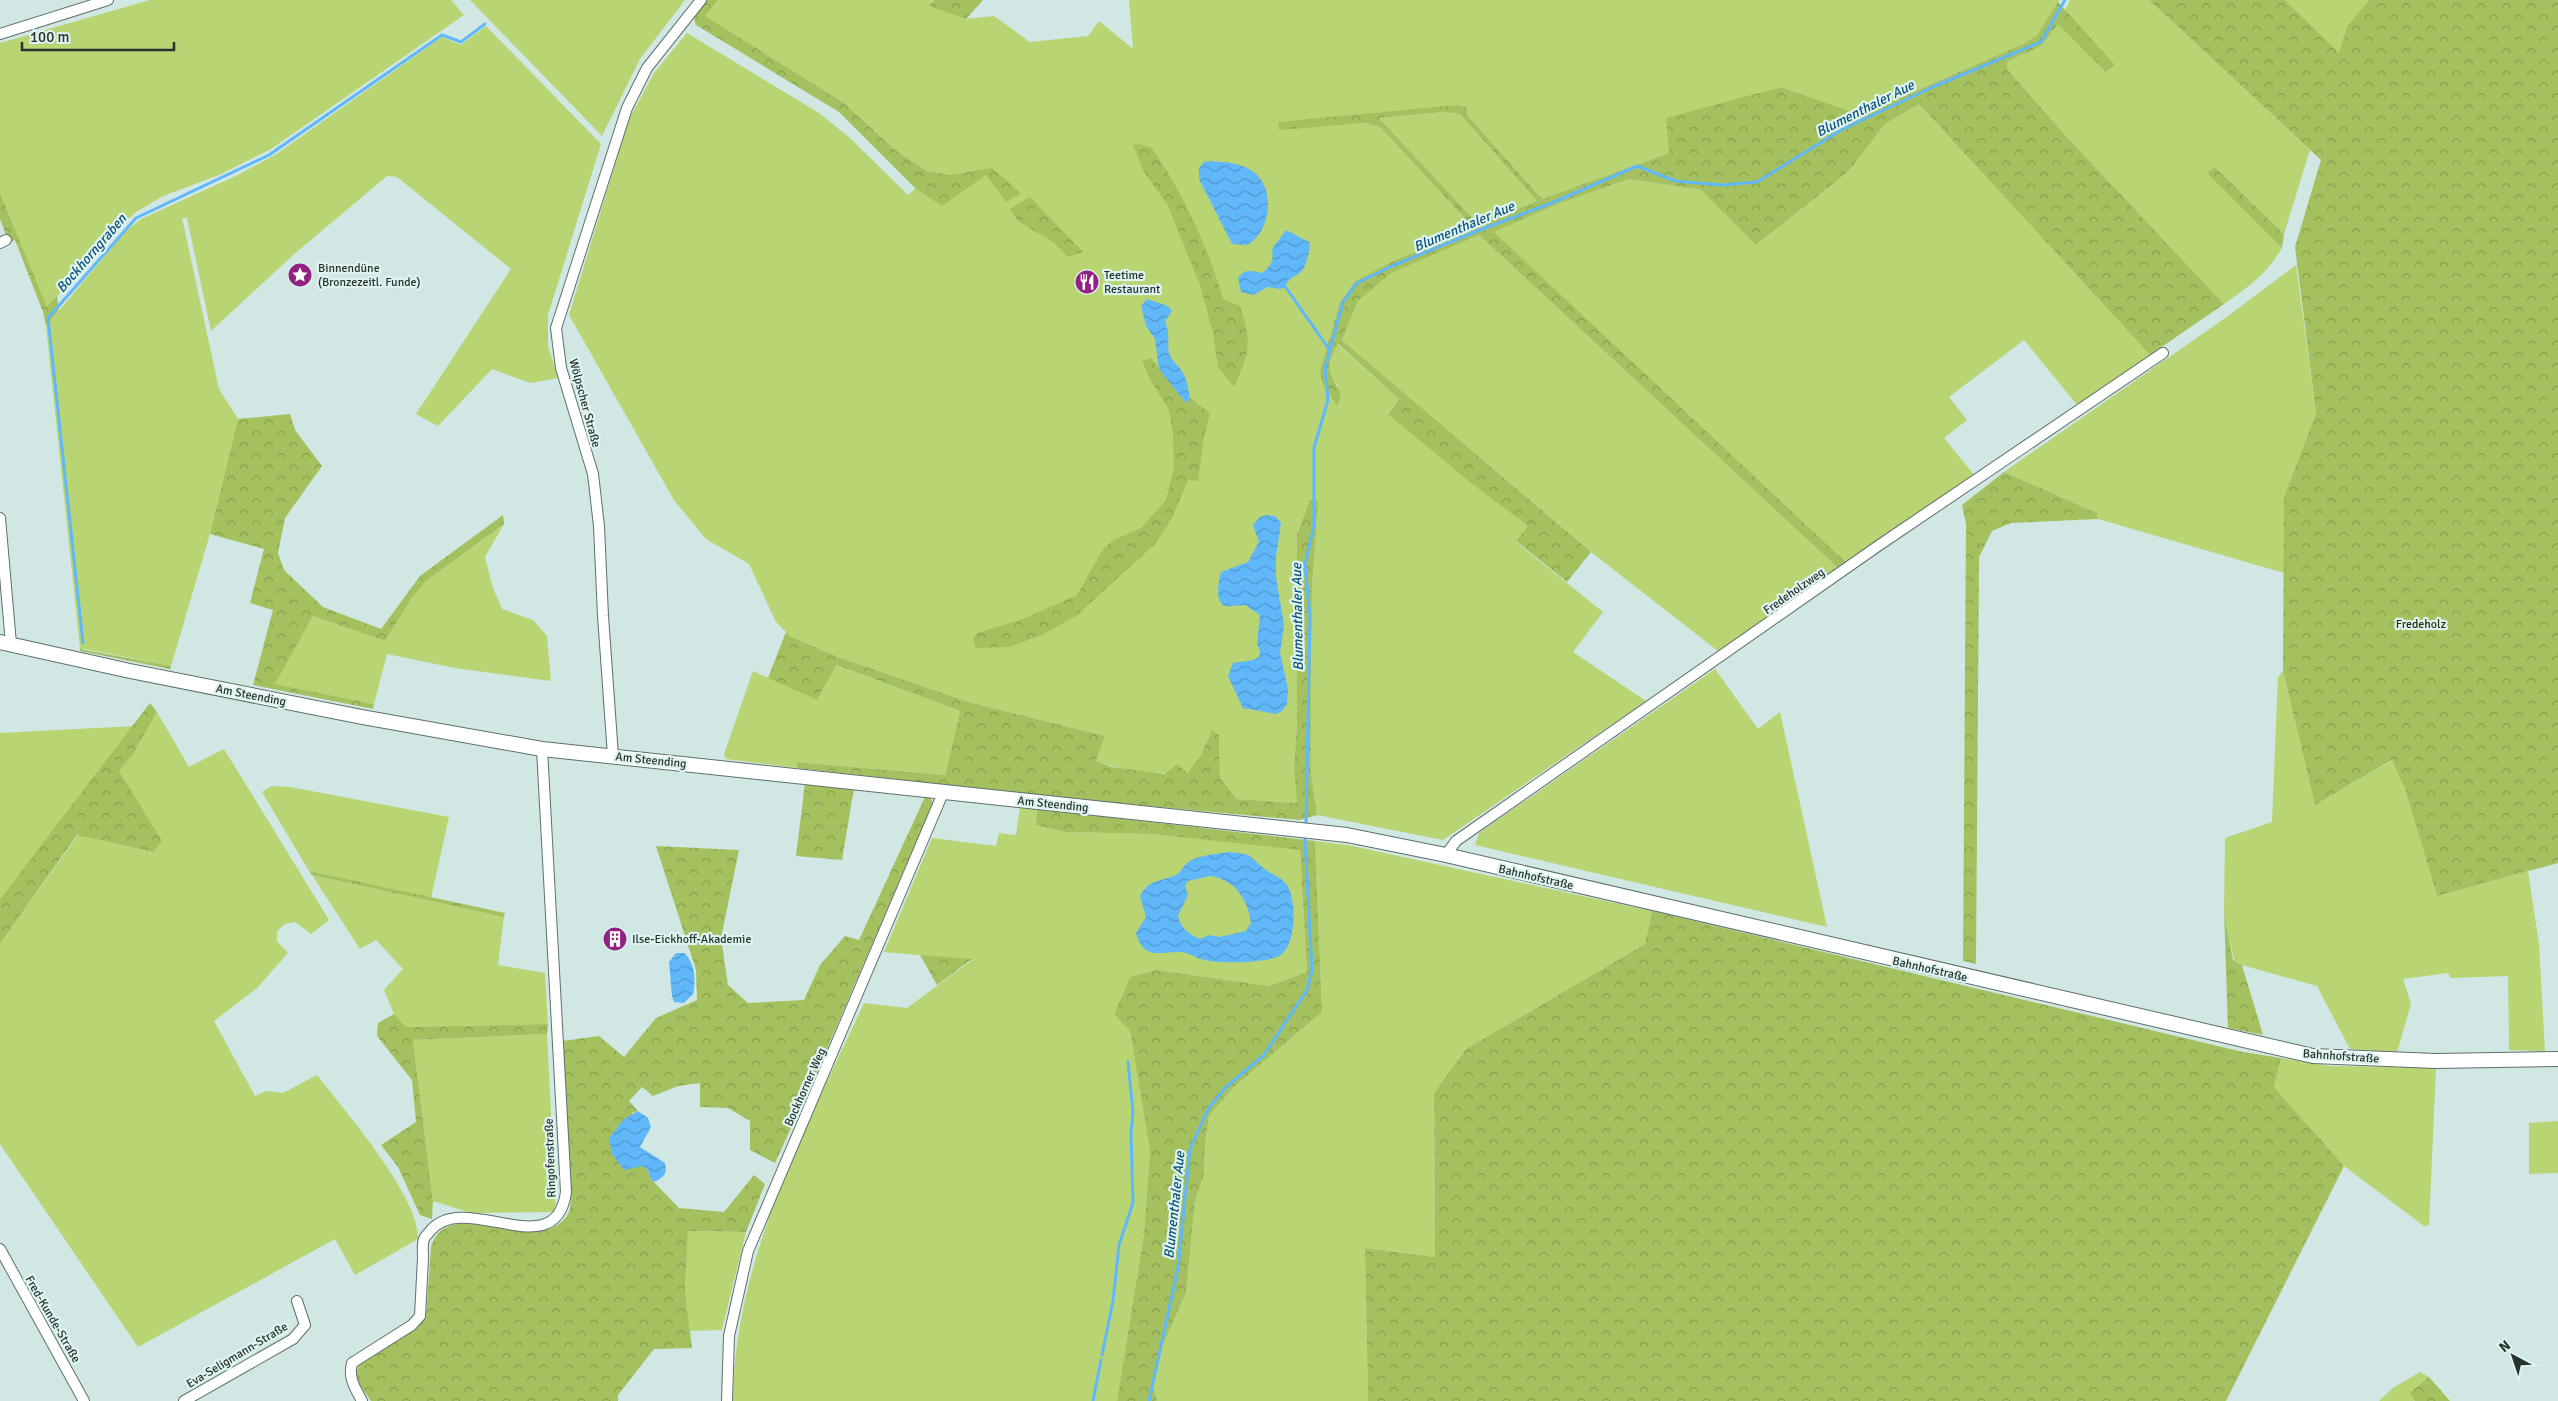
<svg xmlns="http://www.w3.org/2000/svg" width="2558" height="1401" viewBox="0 0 2558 1401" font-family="Signika,sans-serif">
<defs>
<pattern id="forest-crowns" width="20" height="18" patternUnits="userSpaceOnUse" patternTransform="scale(1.25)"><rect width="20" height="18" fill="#a5c15f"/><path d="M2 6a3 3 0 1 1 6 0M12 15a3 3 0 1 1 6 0" fill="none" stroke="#879d4f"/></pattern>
<pattern id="water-waves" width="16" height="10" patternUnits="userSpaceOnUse" patternTransform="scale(1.25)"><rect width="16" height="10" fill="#60b8fb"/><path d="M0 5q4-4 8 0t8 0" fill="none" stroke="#4f96cc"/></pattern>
</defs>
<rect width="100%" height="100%" fill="#d1e7e3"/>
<g fill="#b8d473">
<path d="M150,0h301l13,15 -193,134 -52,26 -56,21 -27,16 -29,26 -60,70 -47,-115v-150z"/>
<path d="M470,0h215l-45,59 -38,77z"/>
<path d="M718,0h216l-4,3 36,16 28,-3 36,26 58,-6 11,-15 34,28 -4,-49h931l-23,35 -12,8 -166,72 -78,-28 -112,66 -127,46 -74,-83 -2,-9 -9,-2 -135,21 44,-3 15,5 92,99 -82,35 -36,19 -15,21 -20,68 2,13 15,22 1,-20 -10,-12v-7l9,-22 62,55 -11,14 83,69 57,44 -12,16 87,70 -30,40 73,49 -203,139 -126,-25 -6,-42v-50l1,-135 6,-87 -21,34v189l-3,42 4,37 -61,-4 -17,-21 -1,-43 -7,-6 -11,26 -14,18c-31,1 -61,-1 -91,-12l9,-25 -136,-34 -131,-45 -48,-21 -14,-14 -27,-58 -43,-25 -32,-39 -105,-185 60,-196 25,-46 33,-40 132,80 31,25 58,57 7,-6 34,-14 -22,-4 -33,-22 -50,-46 -140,-87z"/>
<path d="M2070,0h79l161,150 -26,84 -69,-67 -7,6 74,75c-14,25 -35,40 -58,56l-158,-168 -59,-67v-7l34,-16 17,-23 49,49 7,-7 -49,-55z"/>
<path d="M2285,0h84l-22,26 -8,28z"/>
<path d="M486,26l115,118 -53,171v31l10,32 -28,5 -38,-14 -54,57 -22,-12 95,-145 -114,-92 -10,-1 -94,79 -82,76 -24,-113h-5l37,171 19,30 -28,115 -39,132 -91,-18 -34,-322 80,-95 15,-12 97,-44 40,-22 164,-116 19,8z"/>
<path d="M1919,104l231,251 -72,51 -54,-66 -75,57 18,23 -23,18 31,38 -129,86 -353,-330 65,-28 71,-25 72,11 55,55 93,-74 36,-47z"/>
<path d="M1444,112l16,2 77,87 -58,24 -100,-107z"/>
<path d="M1479,235l359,333 -120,83 -127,-99 -249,-212 16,-39 33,-29z"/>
<path d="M2296,265l20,148 -32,84v76l-186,-54 -1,-6 -93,-41 217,-151z"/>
<path d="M504,524l-19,33 8,31 9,21 31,11 14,16 4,45 -96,-13 -68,-14 -13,50 -100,-20 39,-68 72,25 26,-42 15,-18z"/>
<path d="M835,665l125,46 -15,64 -147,-13 -1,6 -71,-9 -2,-5 29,-83 64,29z"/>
<path d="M1715,669l43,60 22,-17 47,215 -352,-82 4,-12z"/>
<path d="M2283,671l32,134 78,-45 12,29 32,107 91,-25 11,73 6,107 -36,-1 -1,-74 -57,2 -3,-5 -45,6 8,25 -14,49 -47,-4 -33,-63 -75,-21 -8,-5 -10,-49 1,-73 47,-16 6,-145z"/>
<path d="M157,712l32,55 35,-18 105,171 -18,14 -16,-12 -10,2 -8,7v10l11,12 -31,35 -43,33 41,75 11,-5 17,2 34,-18c27,35 103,122 101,164l-63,36 -20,-36 -197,108 -138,-203v-200l78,-109 74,17 -33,-81 13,-15z"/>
<path d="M135,726l-135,173v-166z"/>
<path d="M272,786l18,1 159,30 -18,81 -122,-27 -47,-79z"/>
<path d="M1020,807l17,2 -1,16 28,7 87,2 149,15 7,123 -38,14 -112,-16 -27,7 -16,37 16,17 20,120 -6,83 -27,167h-384c1,-141 73,-273 131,-398l43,5 65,-48 -88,-8 48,-114 64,8 3,-13 17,2z"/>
<path d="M1315,841l33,4 304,66 -7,33 -179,105 -32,44 1,164 -70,-9 3,153h-211l-5,-20 10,-34 24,-54 9,-92 9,-26 1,-31 4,-28 25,-29 88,-75z"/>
<path d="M312,875l192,42 -6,48 47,8 3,51 -143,3 -11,-13 -10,-24 19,-21 -27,-29 -16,9z"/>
<path d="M547,1034l9,178 -85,1 -38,-12 -20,-161z"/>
<path d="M2281,1058l48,8 107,2 -7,157 -5,1 -80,-60 -70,-79z"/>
<path d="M2558,1121v52l-29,1v-51z"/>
<path d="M688,1231l58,1 -24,98 -32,1 -5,-40z"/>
<path d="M2420,1372l9,5 -20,16 6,8h-36l14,-13z"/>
</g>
<g fill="url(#forest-crowns)" fill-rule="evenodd">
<path d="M707,0h11l-13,16 139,87 50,46 33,22 23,4 42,-7 29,25 -15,9 -20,-27 -44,31 -26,-17 -77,-77 -143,-87 -3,-9z"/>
<path d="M934,0h49l-17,19 -37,-13z"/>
<path d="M2149,0h136l54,53 8,-27 22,-26h189v863l-121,33 -32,-107 -13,-29 -77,45 -32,-134 1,-174 32,-84 -21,-166 26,-87z"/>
<path d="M2058,2l57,63 -9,7 -48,-48 -17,22 -34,16v7l59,67 158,168 -74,51 -231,-251 -34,20 -36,47 -93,74 -55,-55 -72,-11 -71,25 -64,28 352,330 -8,6 -359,-333 -88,38 -33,28 -16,39 249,212 -24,30 -51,-41 12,-15 -57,-43 -83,-69 11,-15 -61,-55c-17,31 -6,25 3,52l-4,10 -15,-23 -2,-13 20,-68 15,-21 36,-19 82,-35 -92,-99 -15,-5 -87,7 -1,-8 179,-17 9,2 2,9 74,83 127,-46 -3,-35 115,-31 79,28 165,-72 12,-8zM1444,112l16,2 77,87 -58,24 -100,-107z"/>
<path d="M1140,144l12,4c32,47 55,97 71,151l17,7c12,37 10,46 -6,81l-16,-20 -5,-34 -13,-48 -33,-81 -23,-32 -11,-27z"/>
<path d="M2215,167l69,67 -2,14 -75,-75z"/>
<path d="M0,193l47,114 10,-11 2,14 -13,16 -3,-14 -28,-72 -6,3 -9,-24z"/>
<path d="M1030,197l53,55 -15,5 -15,-15 -35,-21 -8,-12z"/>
<path d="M1151,358l35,45 4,-5 20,15 -6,25 -6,43 -10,-1 -16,38 -16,25 -80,73 -34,19 -33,12 -33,1 -3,-9 4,-6 46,-14 54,-24 26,-46 11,-9 27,-12 25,-28 8,-32 -1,-35 -4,-23 -18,-29 -9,-20z"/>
<path d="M290,414l5,16 27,36 -37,52 -7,35 6,17 39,37 58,22 39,-53 83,-61 1,9 -78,57 -15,18 -26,42 -72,-25 -38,68 99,20 -1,5 -120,-24 20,-75 -23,-7 14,-54 -54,-15 28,-115z"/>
<path d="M2004,472l93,41 1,6 -87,4 -19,8 -13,26 -3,407 -13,-3 3,-437 -4,-19z"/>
<path d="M1310,500l8,1 -6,87 -1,135v50l6,42 -17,5 -236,-22 -267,-30v-6l148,13 15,-64 -124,-46 -19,35 -49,-22 18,-46 4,4 48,21 131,45 136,34 -9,25 16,6 53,7 12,-10 10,9 14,-18 11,-26 7,6 1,43 17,21 60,4 -3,-37 3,-42v-189z"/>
<path d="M80,648l5,2 86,16 -1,3 -90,-18z"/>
<path d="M150,703l7,9 -25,44 -13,15 43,70 -9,11 -76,-17 -77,109v-45z"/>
<path d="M805,783l49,5 -12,72 -46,-4z"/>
<path d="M925,797h5l3,6 -114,264 -44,96 -25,-13v-29l-22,-13 -28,-1v-24l-22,3 -25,10 -11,-9 -13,14 9,10 -6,2 10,53 6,4 2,8 29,30 45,4 30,-37 11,9 -19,48 -58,-1 -3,60 7,57 -38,1 -36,46v6h-247l-16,-23 4,-14 57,-36 10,-12 5,-69c16,-51 84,1 125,-21 5,-3 11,-9 13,-14 2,-6 2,-14 2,-20l-9,-151 37,-5 25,21 32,-39 41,-18 -1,-30 -40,-124 83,4 -18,88 7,47 20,18 56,-3 16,-35 25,-29 14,4z"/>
<path d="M1037,809l278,32 7,171 -88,75 -25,29 -4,28 -1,31 -9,26 -9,92 -24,54 -10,34 5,20h-40l27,-167 6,-83 -20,-120 -16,-17 16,-37 27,-7 112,16 38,-14 -7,-122 -149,-16 -87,-2 -28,-7z"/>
<path d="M309,871l196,42 -1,4 -192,-42z"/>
<path d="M1652,911l591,141 38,6 -7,29 70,79 -118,235h-858l-3,-153 70,9 -1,-164 32,-44 179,-105z"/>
<path d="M2224,911l9,49 9,5 21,70 -35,-7z"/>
<path d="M920,955l52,4 -35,26z"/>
<path d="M394,1014l12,13 142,-3 -1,10 -134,6 20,161 -1,18 -12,-4 -22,-48 -17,-22 35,-23 -4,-42 -35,-44 1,-13z"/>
<path d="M2429,1377l21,24h-35l-6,-8z"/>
</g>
<g fill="url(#water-waves)" fill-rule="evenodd">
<path d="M1210,161c15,1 33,2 45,12 21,18 15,60 -8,72l-15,-1 -33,-65v-11l5,-6z"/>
<path d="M1286,230l23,12c2,7 -3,26 -9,31 -7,5 -12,5 -15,14l-4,2 -14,-2 -13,8 -13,-3 -3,-14c7,-10 13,-7 24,-5 9,-7 12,-12 10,-24z"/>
<path d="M1147,299l21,7 4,5 -7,10c6,14 1,26 5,35 3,6 9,10 12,15 5,8 6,18 8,27l-4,5 -27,-34 -4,-30 -9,-13 -5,-20z"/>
<path d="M1267,515l8,1 6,7 -5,34v20l8,48 -4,28 8,36 -1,15 -5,7 -6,3 -33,-6 -15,-32 5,-13 20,-3 6,-3 1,-5 -3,-9 3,-28 -15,-10c-5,0 -15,2 -20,1 -11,-4 -6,-26 -4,-34l27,-10 11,-20 -6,-17 7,-8z"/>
<path d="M1229,852c25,2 19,4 36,17 7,6 17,8 22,16 10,15 10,65 -10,72 -16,6 -57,7 -73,3 -9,-2 -15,-8 -25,-8 -21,0 -35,8 -43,-19l10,-16 -6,-21c10,-18 21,-14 36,-21 5,-3 7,-8 11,-12 10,-8 30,-9 42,-11zM1210,876c24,3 38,23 41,47l-5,8 -26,6 -11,-2 -9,4c-12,-5 -19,-11 -22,-23l10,-21 -3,-9 3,-5z"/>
<path d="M676,953h8c11,9 12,28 9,41l-9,9 -10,-1 -2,-6 -3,-34z"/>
<path d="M638,1111l10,7 3,9 -11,20 25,16c3,11 -1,14 -11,19l-4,-4 -2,-8 -6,-4 -18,4 -12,-16 -3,-16 15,-19z"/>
</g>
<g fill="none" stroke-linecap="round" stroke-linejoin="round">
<g stroke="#60b8fb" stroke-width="3">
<path d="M1284,285l45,64"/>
<path d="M83,643l-35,-325 88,-100 133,-63 173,-120 19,7 24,-18"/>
<path d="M1306,823l4,-207 -5,-51 9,-40v-77l14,-48 -3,-32 18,-66 14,-19 35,-17 85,-35 77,-29 83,-36 38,15 46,4 36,-3 84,-52 94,-44 106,-44 24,-42"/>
<path d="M1102,1355l11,-54 6,-56 14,-42 -2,-70 2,-21 -5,-50"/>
<path d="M1093,1401l8,-41"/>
<path d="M1149,1401l29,-133 12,-119 18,-40 17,-21 39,-33 43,-65 5,-19 -7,-132"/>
</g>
<defs>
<g id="street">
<path d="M0,34l108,-34"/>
<path d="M0,243l6,-3"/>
<path d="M0,518l11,126"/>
<path d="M613,756l-10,-140 -4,-90 -6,-52 -32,-106 -5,-40 71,-220 20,-40 54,-68"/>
<path d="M1446,855l10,-14 422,-295 285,-193"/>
<path d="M0,1249l84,152"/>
<path d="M184,1401l109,-62 12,-14 -8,-24"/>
<path d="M362,1401c-7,-13 -14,-23 -10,-38l60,-38 8,-9c1,-20 2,-39 3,-58 0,-5 -1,-14 1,-19 1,-3 5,-6 7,-9 35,-40 125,37 135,-38l-24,-443"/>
<path d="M727,1401l2,-65 19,-85 195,-458"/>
</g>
<path id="secondary" d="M0,642l130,29 232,46 180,32 805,86 99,20 867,201 123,5 122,-2"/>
</defs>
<use href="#street" stroke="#5c706c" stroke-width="12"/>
<use href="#secondary" stroke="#5c706c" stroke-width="16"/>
<use href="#street" stroke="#fff" stroke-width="10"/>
<use href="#secondary" stroke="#fff" stroke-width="14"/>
</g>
<defs>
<symbol id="sight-disc" viewBox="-11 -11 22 22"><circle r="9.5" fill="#912182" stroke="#def4f0"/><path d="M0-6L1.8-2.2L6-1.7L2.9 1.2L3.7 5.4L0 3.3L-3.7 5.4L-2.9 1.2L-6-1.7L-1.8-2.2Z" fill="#fff"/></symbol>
<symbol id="restaurant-disc" viewBox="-11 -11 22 22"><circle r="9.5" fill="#912182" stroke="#def4f0"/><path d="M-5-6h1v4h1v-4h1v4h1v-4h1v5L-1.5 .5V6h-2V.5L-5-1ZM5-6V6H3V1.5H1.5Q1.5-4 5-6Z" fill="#fff"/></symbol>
<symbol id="building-disc" viewBox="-11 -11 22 22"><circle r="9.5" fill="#912182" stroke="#def4f0"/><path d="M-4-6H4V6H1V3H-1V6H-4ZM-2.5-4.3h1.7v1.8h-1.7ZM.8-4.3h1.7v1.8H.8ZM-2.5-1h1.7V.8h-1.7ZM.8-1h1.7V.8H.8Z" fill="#fff"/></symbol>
</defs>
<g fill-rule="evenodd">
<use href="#sight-disc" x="286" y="261" width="28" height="28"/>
<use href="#restaurant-disc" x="1073" y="268" width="28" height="28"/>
<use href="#building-disc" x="601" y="925" width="28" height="28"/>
</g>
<g text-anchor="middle" stroke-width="4.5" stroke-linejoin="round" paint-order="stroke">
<g font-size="12" fill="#2a3231" stroke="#def4f0" text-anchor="start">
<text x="318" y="272">Binnendüne<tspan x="318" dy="14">(Bronzezeitl. Funde)</tspan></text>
<text x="1104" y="279">Teetime<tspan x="1104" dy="14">Restaurant</tspan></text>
<text x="632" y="943">Ilse-Eickhoff-Akademie</text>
</g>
<g font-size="12" fill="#2a3231" stroke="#def4f0">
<text transform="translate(585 403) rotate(75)" y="4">Wölpscher Straße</text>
<text transform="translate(1794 591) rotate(-35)" y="4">Fredeholzweg</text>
<text transform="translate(251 695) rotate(11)" y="4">Am Steending</text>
<text transform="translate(651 760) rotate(6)" y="4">Am Steending</text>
<text transform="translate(1053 804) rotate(6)" y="4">Am Steending</text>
<text transform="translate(1536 877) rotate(13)" y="4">Bahnhofstraße</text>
<text transform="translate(1930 969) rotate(13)" y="4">Bahnhofstraße</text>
<text transform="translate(2341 1056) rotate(4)" y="4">Bahnhofstraße</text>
<text transform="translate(805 1087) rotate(-66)" y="4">Bockhorner Weg</text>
<text transform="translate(550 1158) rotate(-92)" y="4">Ringofenstraße</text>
<text transform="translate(53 1319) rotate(60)" y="4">Fred-Kunde-Straße</text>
<text transform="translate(237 1355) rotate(-31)" y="4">Eva-Seligmann-Straße</text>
</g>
<g font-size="12" fill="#232e04" stroke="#def4f0">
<text x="2421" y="628">Fredeholz</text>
</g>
<g font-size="14" font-style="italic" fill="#0e517c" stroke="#def4f0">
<text transform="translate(1865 108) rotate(-27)" y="5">Blumenthaler Aue</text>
<text transform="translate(1464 226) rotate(-23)" y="5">Blumenthaler Aue</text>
<text transform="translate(91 253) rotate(-49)" y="5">Bockhorngraben</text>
<text transform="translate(1297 617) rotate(-91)" y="5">Blumenthaler Aue</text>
<text transform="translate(1174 1205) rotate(-84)" y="5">Blumenthaler Aue</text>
</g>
</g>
<g transform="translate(2513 1356) rotate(320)" stroke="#def4f0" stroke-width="4" paint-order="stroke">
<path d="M0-4L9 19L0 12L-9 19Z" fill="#2a3231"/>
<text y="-8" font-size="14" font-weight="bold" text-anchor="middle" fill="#2a3231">N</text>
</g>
<path d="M22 42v8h152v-8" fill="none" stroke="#2a3231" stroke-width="2.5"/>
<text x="30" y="42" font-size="15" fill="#2a3231" stroke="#def4f0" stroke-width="4" paint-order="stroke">100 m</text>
</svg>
